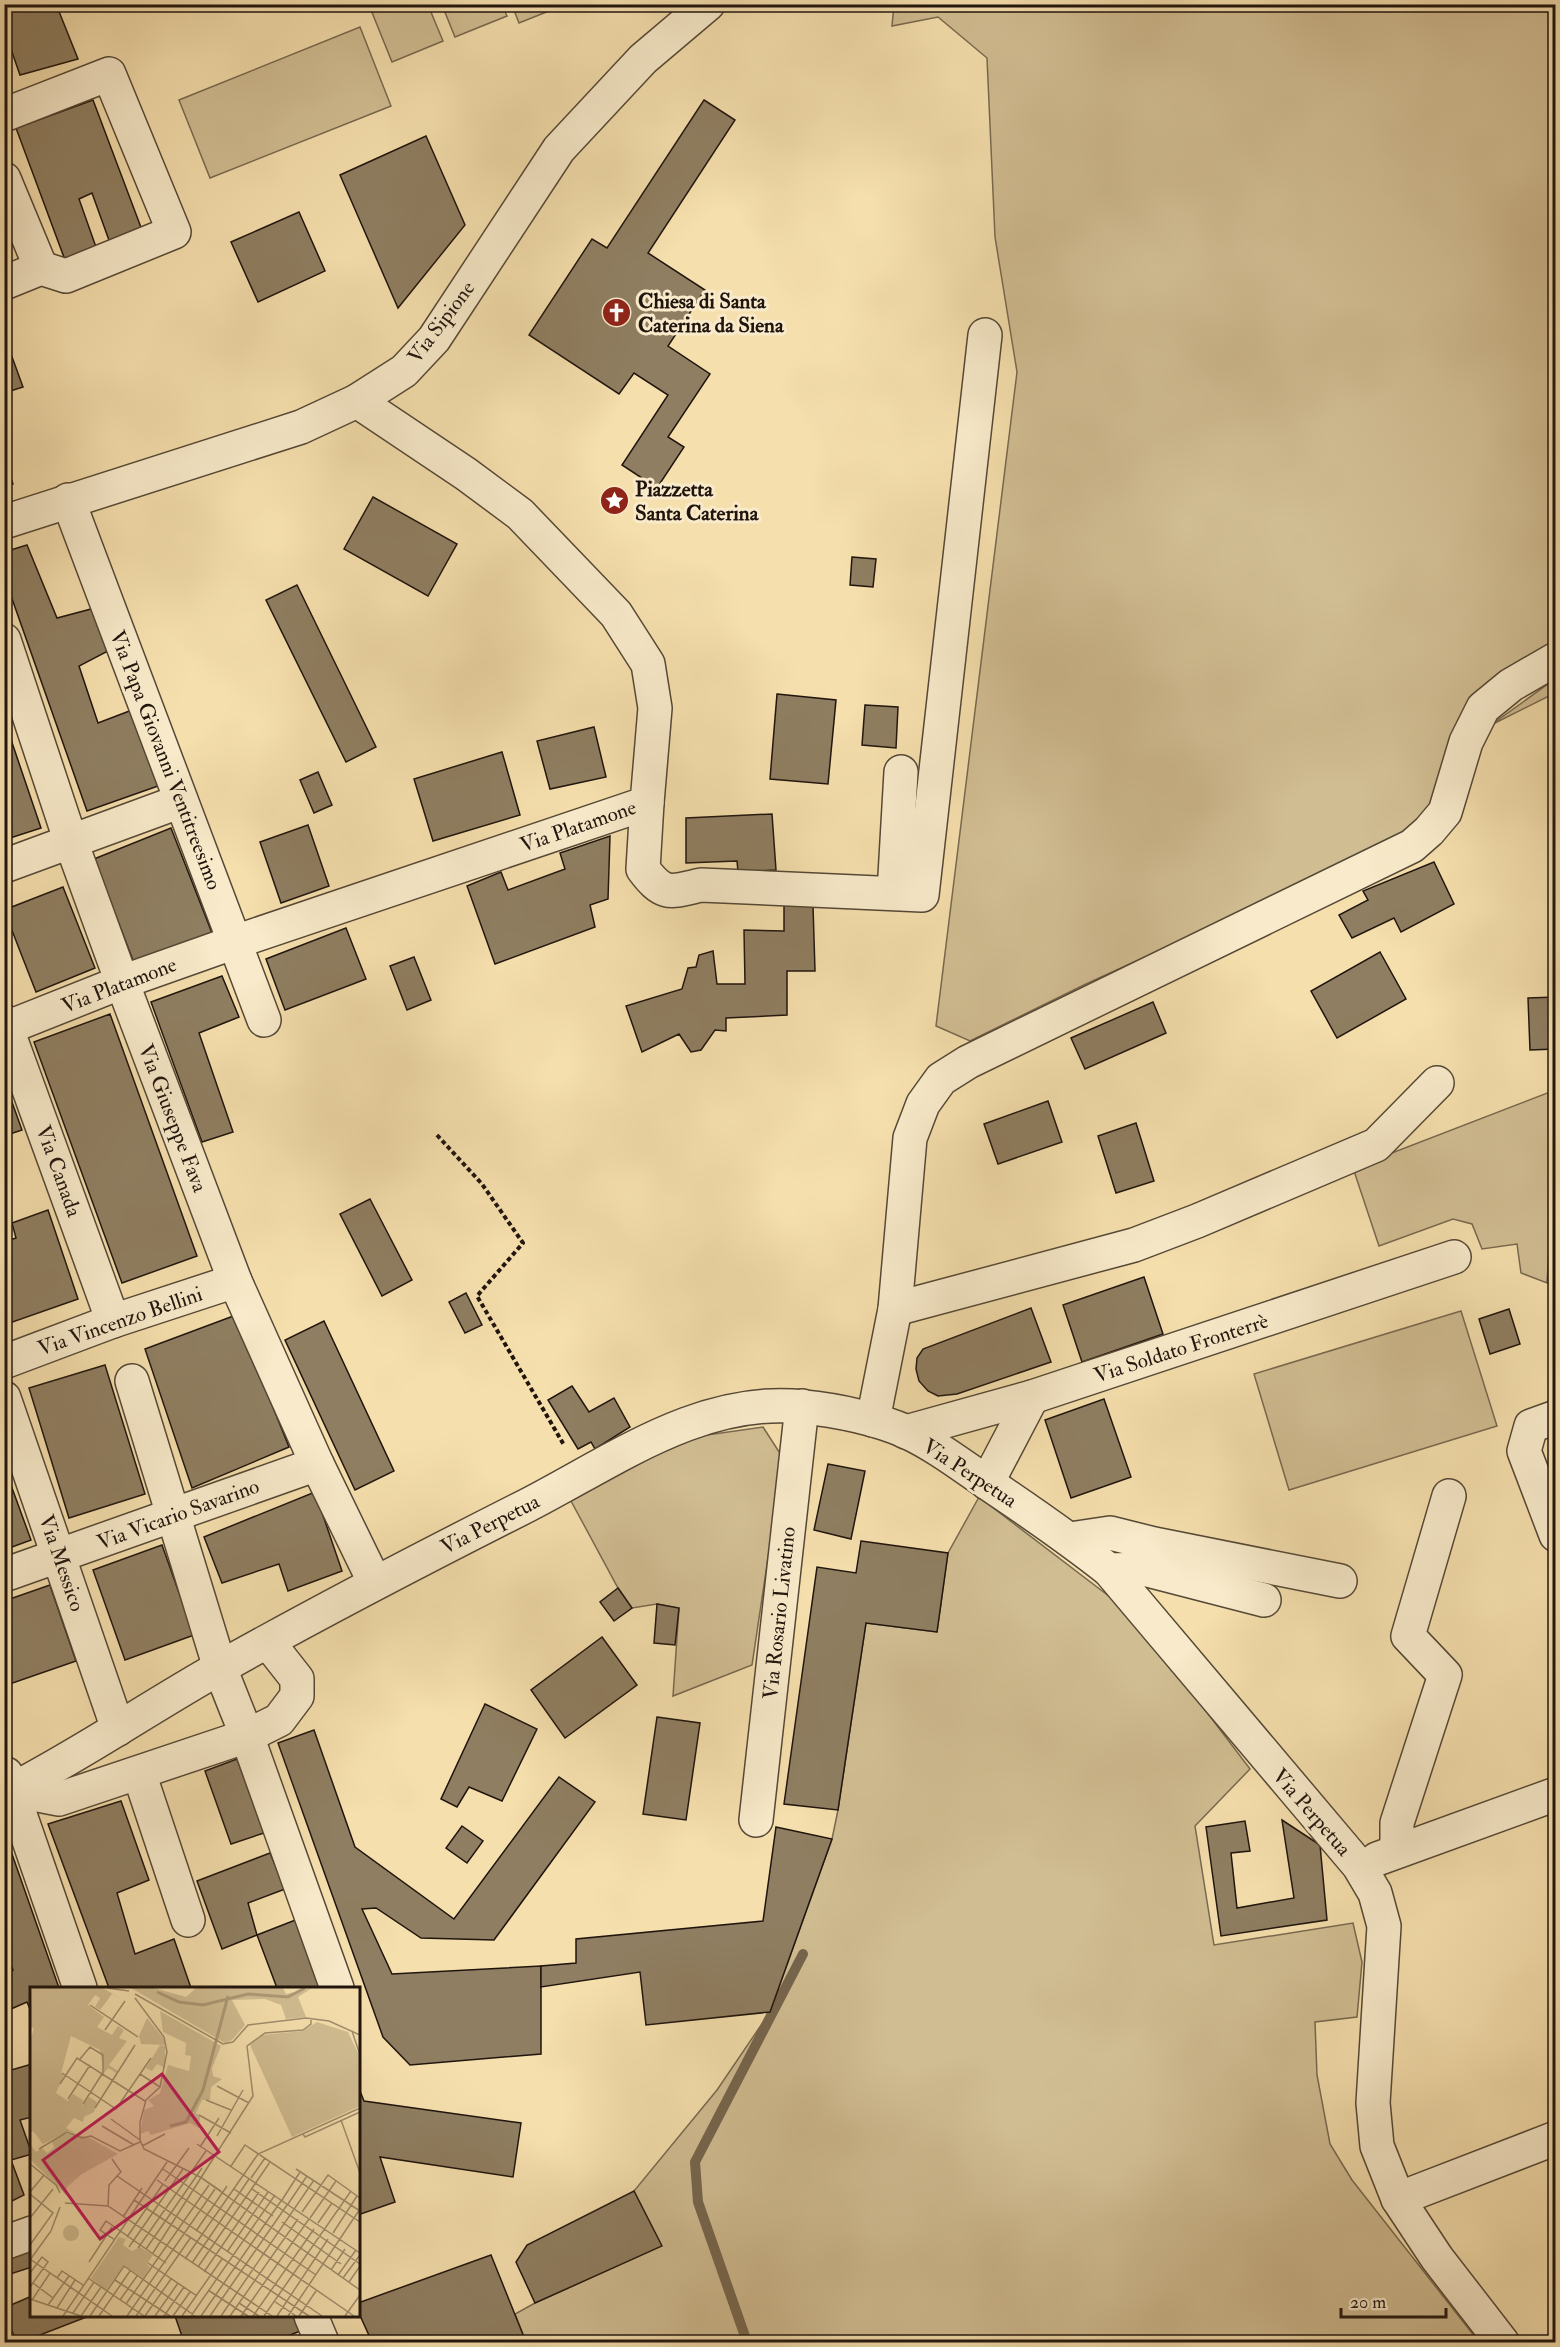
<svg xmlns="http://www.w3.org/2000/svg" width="1560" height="2347" viewBox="0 0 1560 2347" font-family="'IM FELL Double Pica',serif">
<rect width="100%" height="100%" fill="#f5dfad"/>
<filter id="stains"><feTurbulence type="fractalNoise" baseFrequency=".00333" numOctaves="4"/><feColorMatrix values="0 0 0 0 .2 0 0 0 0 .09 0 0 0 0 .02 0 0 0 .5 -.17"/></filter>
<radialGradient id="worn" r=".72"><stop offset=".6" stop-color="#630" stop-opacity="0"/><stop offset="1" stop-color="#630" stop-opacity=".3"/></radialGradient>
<g fill="#d1bd92" stroke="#786950" stroke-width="1.5">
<path d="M894,4l661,1v642l-33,18 -88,139 -25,27 -94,48 -229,105 -116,57 -34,-15 81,-654 -22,-135 -8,-179 -49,-41 -46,9z"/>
<path d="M369,5h59l15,36 -51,21z"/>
<path d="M442,5h60l5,11 -52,21z"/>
<path d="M512,5h52l-45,18z"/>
<path d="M360,27l31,79 -181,72 -31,-78z"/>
<path d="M1555,679v14l-64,32z"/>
<path d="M1555,1090v58l-8,135 -26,-10 -4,-29 -35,5 -10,-25 -19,-5 -74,27 -26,-78z"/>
<path d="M1461,1311l36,115 -208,64 -35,-116z"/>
<path d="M763,1427l20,31 -31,207 -79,31 6,-88 -22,-4 -25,4 -14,-20 -47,-87 81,-44 48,-21z"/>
<path d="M979,1497l135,103 60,69 76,100 -55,57 19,119 139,-22 9,39 -5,55 -42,5 2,53 13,69 22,36 127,162h-953l-11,-28 20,-11 126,-57 -27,-55 83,-101 53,-78 62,-173 6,-29 28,-187 71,9 11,-79z"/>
</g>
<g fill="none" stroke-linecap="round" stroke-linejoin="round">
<path stroke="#75654d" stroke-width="10" d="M747,2342l-49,-140 -3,-40 108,-208"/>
</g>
<g fill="#8f7e61" stroke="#20150e" stroke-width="1.5">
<path d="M4,4h52l22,55 -58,16 -16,-46z"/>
<path d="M93,100l49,130 -32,13 -18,-50 -13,6 17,48 -31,13 -49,-132z"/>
<path d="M704,100l31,20 -87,133 57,37 -37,56 42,28 -42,63 16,10 -27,41 -35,-23 46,-70 -34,-22 -15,21 -90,-59 63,-96 15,9z"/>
<path d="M426,136l39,89 -67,83 -58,-133z"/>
<path d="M299,212l26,59 -67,31 -27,-60z"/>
<path d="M4,335l19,52 -19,6z"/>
<path d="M4,458l9,26 -9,3z"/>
<path d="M373,497l84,47 -29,52 -84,-47z"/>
<path d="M27,545l30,73 38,-10 15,42 -31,16 19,57 34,-13 26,76 -71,25 -83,-235v-24z"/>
<path d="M852,557l24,2 -3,28 -23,-2z"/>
<path d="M297,585l79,162 -30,15 -80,-162z"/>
<path d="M777,694l59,6 -8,84 -58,-5z"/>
<path d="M865,705l33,2 -2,41 -34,-3z"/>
<path d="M4,719l37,109 -37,12z"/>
<path d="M594,727l12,50 -56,12 -13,-48z"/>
<path d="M502,752l18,63 -87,26 -19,-62z"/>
<path d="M318,772l14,33 -18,8 -14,-33z"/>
<path d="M772,814l4,56 -38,2 -1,-11 -51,2v-45z"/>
<path d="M308,825l21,61 -48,17 -21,-61z"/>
<path d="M171,828l41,105 -78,30 -40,-104z"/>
<path d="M610,836l-2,63 -18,6 5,22 -100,37 -28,-78 34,-14 7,18 57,-21 -5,-16z"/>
<path d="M1434,862l20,42 -53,28 -7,-14 -42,20 -13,-23 29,-15 -5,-9z"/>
<path d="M63,887l32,81 -59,24 -32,-82z"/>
<path d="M784,905l29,1 2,65h-28v44l-61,3v13l-11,-1 -14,20 -10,2 -12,-18 -37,18 -16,-46 56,-17 6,-21 8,-1 3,-12 14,-4 4,33h28l-1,-54 40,1z"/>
<path d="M346,928l20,51 -81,31 -19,-51z"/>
<path d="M1380,952l26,47 -69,39 -26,-47z"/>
<path d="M414,957l17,43 -24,10 -17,-44z"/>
<path d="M222,976l17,41 -40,16 34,99 -31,10 -51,-140z"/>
<path d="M1556,997v52l-26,1 -2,-52z"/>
<path d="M1153,1002l13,31 -81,36 -14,-31z"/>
<path d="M110,1014l87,242 -75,27 -88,-241z"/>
<path d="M4,1080l18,50 -18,6z"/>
<path d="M1048,1101l14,41 -64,22 -14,-40z"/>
<path d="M1136,1123l18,58 -38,12 -18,-57z"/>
<path d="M370,1199l42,81 -30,16 -42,-82z"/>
<path d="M48,1210l30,89 -74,26v-83l12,-4 -4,-15z"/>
<path d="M1144,1277l19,57 -81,28 -19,-57z"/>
<path d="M466,1293l16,32 -17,8 -16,-31z"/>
<path d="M1031,1308l20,54 -94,32 -19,2 -10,-5 -9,-10 -3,-12 1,-11 6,-9z"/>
<path d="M1509,1309l11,35 -30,10 -11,-35z"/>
<path d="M236,1315l53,132 -97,41 -47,-139z"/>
<path d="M324,1321l70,150 -39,19 -70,-150z"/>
<path d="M105,1365l40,129 -76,24 -40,-130z"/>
<path d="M572,1386l17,26 25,-14 16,29 -35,22 -4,-7 -13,7 -30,-49z"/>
<path d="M1104,1399l27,78 -60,21 -26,-78z"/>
<path d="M828,1464l37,7 -14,68 -37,-9z"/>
<path d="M4,1466l27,74 -27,10z"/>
<path d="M315,1492l27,79 -54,20 -9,-27 -57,19 -18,-46z"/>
<path d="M861,1541l87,12 -11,79 -71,-9 -28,187 -54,-6 33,-237 39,6z"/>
<path d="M162,1545l32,90 -69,25 -32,-90z"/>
<path d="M50,1585l26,76 -72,25v-85z"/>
<path d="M618,1588l14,20 -18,13 -14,-19z"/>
<path d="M657,1604l22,4 -4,37 -21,-2z"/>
<path d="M602,1637l35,48 -72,53 -34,-48z"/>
<path d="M485,1704l52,25 -35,72 -33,-14 -12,20 -16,-8z"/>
<path d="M657,1717l43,6 -14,97 -43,-6z"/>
<path d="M314,1730l41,117 99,72 105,-142 36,25 -101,138 -73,-2 -45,-30 -14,1 30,65 149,-8v88l-131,11 -27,-28 -105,-294z"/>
<path d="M237,1759l27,74 -33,11 -26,-73z"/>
<path d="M121,1801l28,79 -32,13 18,61 39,-15 17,49h-82l-61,-164z"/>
<path d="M1282,1820l38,25 7,75 -106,16 -15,-109 39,-6 5,30 -19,2 6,55 57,-10z"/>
<path d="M462,1826l21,15 -16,22 -21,-15z"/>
<path d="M776,1827l56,12 -62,173 -124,13 -6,-53 -99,15v-21l35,-3v-24l187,-18z"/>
<path d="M6,1837l53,151h-27v26l-5,-12 -23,10v-38l9,-4 -9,-25z"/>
<path d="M270,1853l15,36 -37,14 9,32 -35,14 -25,-68z"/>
<path d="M298,1919l26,69h-47l-20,-53z"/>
<path d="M32,2064v53l-12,3 12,34 -21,6 13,35 -20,10v-133z"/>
<path d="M358,2086l6,15 157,22 -8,54 -133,-20 15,45 -37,13z"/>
<path d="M634,2191l28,55 -127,57 -19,-41 11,-17z"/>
<path d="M32,2245v22l-28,9v-21z"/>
<path d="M491,2255l35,87h-154l-14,-31v-8z"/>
<path d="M32,2296v20h57l-67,26h-5l-13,-29v-5z"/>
<path d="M175,2316h124l4,14 -31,12h-88z"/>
</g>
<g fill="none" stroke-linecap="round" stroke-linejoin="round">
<defs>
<g id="minor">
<path d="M4,115l105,-41 65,158 -108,44 -25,-8 -37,15"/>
<path d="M4,179l37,89"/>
<path d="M68,500l196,520"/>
<path d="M4,522l297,-95 56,-26 47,-30 30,-32 125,-190 84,-90 65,-55"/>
<path d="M4,640l67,202 51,140 113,299 82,183 58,119"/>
<path d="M647,803l-4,66c21,28 27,23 58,16l221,10 63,-560"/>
<path d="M4,866l177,-65"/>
<path d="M894,893l7,-121"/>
<path d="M4,1021l109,300"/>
<path d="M4,1029l118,-47 113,-40 412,-139 8,-95 -7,-44 -32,-50 -96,-100 -54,-40 -109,-73"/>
<path d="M895,1309l239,-64 63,-24 179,-76 61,-62"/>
<path d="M4,1362l109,-41 122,-40"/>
<path d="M132,1381l88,287 27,68 90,252"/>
<path d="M4,1398l114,331"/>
<path d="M1556,1417l-25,9 -7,25 32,84"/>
<path d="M873,1420l22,-111 15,-171 13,-34 18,-25 27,-17 444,-216 17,-15 16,-19 21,-70 17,-34 28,-23 45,-26"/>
<path d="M906,1432l126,-35 422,-140"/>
<path d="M987,1483l45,-86"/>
<path d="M1070,1539l40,-6 44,11 186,37"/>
<path d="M1109,1570l35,-1 120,31"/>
<path d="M4,1575l313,-111"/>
<path d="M139,1773l49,147"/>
<path d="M6,1774l74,214"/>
<path d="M12,1790l47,9 188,-63 32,-16 18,-24v-17l-29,-37"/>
<path d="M4,1794c75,-38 144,-86 217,-127 100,-56 202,-109 305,-161 86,-44 176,-111 278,-99 32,3 74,12 103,25 30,14 57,35 85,54 40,27 79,54 117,84l250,296 16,27 9,33 -11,177 4,43 21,53 39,59 65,84"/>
<path d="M756,1820l46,-414"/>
<path d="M1397,1851v-28l48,-148 -37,-39 41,-140"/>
<path d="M1377,1859l179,-65"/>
<path d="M1398,2199l158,-61"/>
<path d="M4,2243l28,-10"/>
<path d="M311,2316l11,26"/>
</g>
</defs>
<use href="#minor" stroke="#554836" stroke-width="36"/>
<path stroke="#20150e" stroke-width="4" stroke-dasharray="4.5 3" stroke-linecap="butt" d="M437,1135l45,49 41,59 -46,53 87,149"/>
<use href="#minor" stroke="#f8eaca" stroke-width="33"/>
</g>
<defs>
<symbol id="church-disc" viewBox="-11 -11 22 22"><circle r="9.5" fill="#8f2418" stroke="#f8eaca"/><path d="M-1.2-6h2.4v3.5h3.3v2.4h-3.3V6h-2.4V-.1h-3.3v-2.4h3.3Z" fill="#fff"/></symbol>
<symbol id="sight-disc" viewBox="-11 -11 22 22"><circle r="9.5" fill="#8f2418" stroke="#f8eaca"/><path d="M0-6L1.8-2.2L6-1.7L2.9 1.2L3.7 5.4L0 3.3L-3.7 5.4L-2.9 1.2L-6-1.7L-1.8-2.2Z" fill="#fff"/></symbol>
</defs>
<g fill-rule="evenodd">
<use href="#church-disc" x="600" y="296" width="33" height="33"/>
<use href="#sight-disc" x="598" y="484" width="33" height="33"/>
</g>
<g text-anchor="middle" stroke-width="6" stroke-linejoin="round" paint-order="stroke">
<g font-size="21" font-weight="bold" fill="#20150e" stroke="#f8eaca" text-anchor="start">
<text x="638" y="308">Chiesa di Santa<tspan x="638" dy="24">Caterina da Siena</tspan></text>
<text x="635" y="496">Piazzetta<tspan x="635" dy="24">Santa Caterina</tspan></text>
</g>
<g font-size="21" fill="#20150e" stroke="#f8eaca">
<text transform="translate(441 322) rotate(-53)" y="7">Via Sipione</text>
<text transform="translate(166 760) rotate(69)" y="7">Via Papa Giovanni Ventitreesimo</text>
<text transform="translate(578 826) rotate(-19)" y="7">Via Platamone</text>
<text transform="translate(119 985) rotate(-21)" y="7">Via Platamone</text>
<text transform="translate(173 1118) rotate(69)" y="7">Via Giuseppe Fava</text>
<text transform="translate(59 1171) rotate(70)" y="7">Via Canada</text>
<text transform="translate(120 1321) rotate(-19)" y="7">Via Vincenzo Bellini</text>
<text transform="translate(1181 1348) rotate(-18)" y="7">Via Soldato Fronterrè</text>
<text transform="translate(970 1473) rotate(33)" y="7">Via Perpetua</text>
<text transform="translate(178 1514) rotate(-20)" y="7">Via Vicario Savarino</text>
<text transform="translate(490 1524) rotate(-27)" y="7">Via Perpetua</text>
<text transform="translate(62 1563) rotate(71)" y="7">Via Messico</text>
<text transform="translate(779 1613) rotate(-84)" y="7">Via Rosario Livatino</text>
<text transform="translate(1312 1812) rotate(49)" y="7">Via Perpetua</text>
</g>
</g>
<g transform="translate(30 1987)">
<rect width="330" height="330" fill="#f5dfad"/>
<path d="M2,1h71l20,12 -11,-6 -12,16 -5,-3 5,-9 -5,-3 -7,10 16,12 -7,10 15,8 6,-9 6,4 -5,8 8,3 -18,24 9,6 -2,2 -8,-5 -4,5 -4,-23 -29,-14 -10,37 3,2 -8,18 12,8 5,-7 10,6 -1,6 7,-9 8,5 -3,10 -10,5 -1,5 -9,-4 -8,10 16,9 -14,-6 -25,13 -10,-13 -3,2v-91l4,-14 -4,-1zM101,1h23l32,9 10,-9h87l3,6 26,-6 -14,9 8,20 -20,2 -5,-14 -16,-6 -33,1 13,25 -13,15 -7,3zM130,24l61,35 -9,22 1,8 9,3 -11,8 -1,13h-8l-6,13 4,3 -1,12 -9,-5 -39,12 -3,-4 -8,3 4,-24 10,-4 -6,-6 12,-7 8,-28 21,6 2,-15 -6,-1 1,-12 -23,-11zM117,31l17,21 2,6 -25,-1 -2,-8zM287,35l31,10 12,25v49l-68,31 -42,-92 12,-10 41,-4zM130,58l5,1v22l-8,-4 -5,7 -6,-3zM34,146l24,4 30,17 -36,20 -15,13 -1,8 -36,-36v-15l6,8 6,-4 5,5 7,-5 -2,-7zM33 246a8 8 0 1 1 16 0a8 8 0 1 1-16 0ZM89,250l7,2 -3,6 9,6 8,-4 13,8 -6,9 3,3 -7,11 -19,-13 -18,25 -15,-12z" fill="#d1bd92"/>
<path fill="none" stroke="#ad9a77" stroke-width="3" d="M127,5l22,10 24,3 45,-11 40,3 17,-9M140,139l16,-4 17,-32 25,-94"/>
<path fill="none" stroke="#a08e6d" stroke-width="1.5" d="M77,1l22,3M105,7l88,50 10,-2 15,-17 58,-7 23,3 31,14M105,11l29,39 3,15 -7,35 -14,13 -6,22v18l4,9 56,28 160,113M60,18l48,32M75,43l20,-29M322,44l8,24M50,72l10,-12 13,8v19M32,86l54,36 35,-51M110,87l20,13M30,97l17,-26 68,43M187,99l32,17M38,112l22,-34M176,113l25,10M53,117l19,-30M65,121l40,-63M169,128l32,18M81,132l29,21M311,133l19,53M72,139l32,19M273,147l2,3 55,-25M187,149l26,-46M167,157l163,109M112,159l23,-12M170,160l19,-29M9,162l28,-17 15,6 9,-2 29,15 20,-9M82,172l9,13 -4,4M0,177l26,21 4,8M201,179l14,-21 115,77M133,182l153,106M266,182l64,42M172,191l19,13M221,191l14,-20M127,193l197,136M135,194l24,-33M204,202l39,27M222,202l108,75M0,205l14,-17M0,207l23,19 -23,32M104,213l175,116M252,213l18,-28M35,216l43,3 164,110M258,217l19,-28M78,219l1,-21 8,-9 205,140M272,225l26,-37 32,23M93,230l19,-29M0,231l23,-29M280,231l26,-37M252,235l59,42M288,236l14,-20M166,244l31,-45M303,246l24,-37M97,250l36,-53M85,253l-15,-10 6,-9 60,42M99,260l54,-78M108,261l68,-97M116,262l56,-81M197,265l41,-60M123,266l100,-157 -6,-50 18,-13 38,-3 8,-6v-6M0,272l82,57M155,272l73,-105 102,-46M0,273l21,-29 9,-24M59,275l23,-35M118,276l49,33M162,276l57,-84M168,280l72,-105M301,283l14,-21M174,285l55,-80M0,286l12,-16 6,5 -18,25M308,288l18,-25M27,291l5,-7 21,14M58,291l56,38M313,291l17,-23M85,293l55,36M319,295l11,-16M3,296l20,15M178,303l40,26M0,312l51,17M2,313l18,-27M90,313l17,-24M244,314l22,15M209,316l20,13M96,317l83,-119M18,318l21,-29M27,321l18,-28M43,326l21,-31M33,329l104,-154M51,329l20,-29M60,329l34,-50 71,50M69,329l31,-45M97,329l88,-127M106,329l55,-79M115,329l26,-37M125,329l23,-33M134,329l20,-29M143,329l17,-24M152,329l40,-57M161,329l84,-121M171,329l80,-115M180,329l77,-111M191,329l93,-136M200,329l68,-97M211,329l68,-97M223,329l61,-87M234,329l87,-125M247,329l51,-77M258,329l72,-107M269,329l17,-25M315,329l15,-21"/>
<path fill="#c2185b" fill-opacity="0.15" stroke="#c2185b" stroke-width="3" d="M132,87l57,78 -119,87 -57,-79z"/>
<rect width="330" height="330" fill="none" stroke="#20150e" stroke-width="3"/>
</g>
<rect width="1560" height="2347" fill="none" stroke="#f5dfad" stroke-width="24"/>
<rect x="6" y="6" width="1548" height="2335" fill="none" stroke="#20150e" stroke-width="3"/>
<rect x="12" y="12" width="1536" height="2323" fill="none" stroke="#20150e" stroke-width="1.5"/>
<path d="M1341 2308v9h105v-9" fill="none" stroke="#20150e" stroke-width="3"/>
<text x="1350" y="2308" font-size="18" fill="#20150e" stroke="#f8eaca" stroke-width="4.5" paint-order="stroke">20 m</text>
<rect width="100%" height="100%" filter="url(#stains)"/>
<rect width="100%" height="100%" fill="url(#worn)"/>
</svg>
